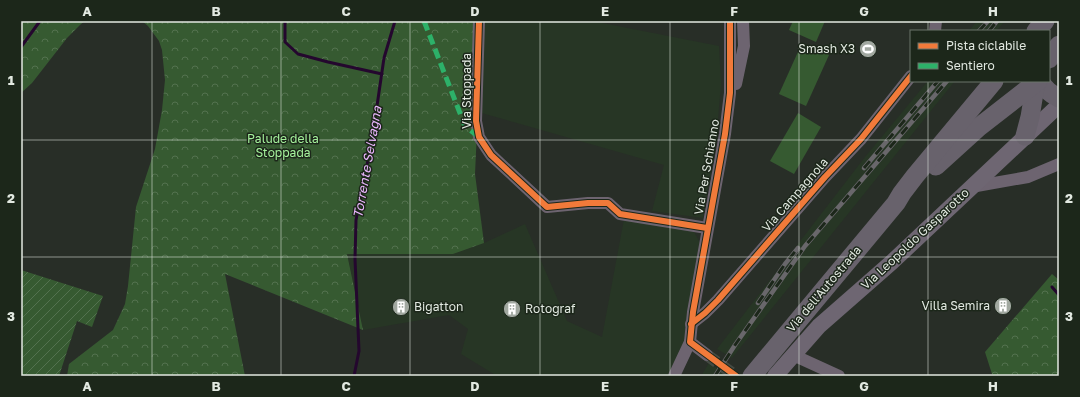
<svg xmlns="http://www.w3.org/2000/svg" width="1080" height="397" viewBox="0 0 1080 397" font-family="'Golos Text',sans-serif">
<defs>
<pattern id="forest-crowns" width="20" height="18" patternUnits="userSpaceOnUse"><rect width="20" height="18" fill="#365a31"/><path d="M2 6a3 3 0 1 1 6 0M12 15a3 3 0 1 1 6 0" fill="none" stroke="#53724f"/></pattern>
<pattern id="garden-furrows" width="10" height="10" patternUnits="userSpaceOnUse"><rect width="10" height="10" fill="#365a31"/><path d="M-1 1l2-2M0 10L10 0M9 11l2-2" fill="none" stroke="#53724f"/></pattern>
</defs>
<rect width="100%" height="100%" fill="#282e27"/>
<g fill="#273625">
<path d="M482,21h110l127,25 2,38 -4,46 -14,88 -51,-7 12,-46 -186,-53z"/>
<path d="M977,21h28l-9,10h-27z"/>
<path d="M928,81h27l-223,277 -15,-9 148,-192z"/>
<path d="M624,219l69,11 7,13 -13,93 -19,40h-171l-36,-22 7,-25 -19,-14 -86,15 -16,-76h106l31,-11 41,-19 42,97 35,16z"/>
<path d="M709,363l16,11 -2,2h-22z"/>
</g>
<g fill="url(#forest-crowns)">
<path d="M21,21h63l-17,17 -35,45 -11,10z"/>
<path d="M142,21h340l-7,153 9,69 -31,11h-106l16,76 -138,-56 20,102h-178l2,-12 44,-34 12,-26 3,-18 8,-79 19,-58 7,-39 3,-30 -3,-30 -3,-9 -11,-15z"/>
<path d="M1052,274l7,6v96h-63l-4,-2 -7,-22z"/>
</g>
<path fill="url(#garden-furrows)" d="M21,270l82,26 -11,31 -15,-6 -18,55h-38z"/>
<g fill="#365a31">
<path d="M793,21h32l-9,21 -27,-12z"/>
<path d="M802,43l27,12 -23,51 -27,-12z"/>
<path d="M798,113l23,14 -27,47 -24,-13z"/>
</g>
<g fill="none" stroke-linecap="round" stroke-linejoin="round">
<g stroke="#24072e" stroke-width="3">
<path d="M285,21v21l13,12 30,8 54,12"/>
<path d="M21,47l19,-26"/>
<path d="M1052,287l7,8"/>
<path d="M354,376l5,-25 -4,-92 1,-39 16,-80 12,-82 11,-37"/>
</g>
<path stroke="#444a43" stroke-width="12" stroke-dasharray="12 6" stroke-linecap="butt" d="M707,355l29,21"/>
<g stroke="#6d6470" stroke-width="12">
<path d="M479,21l-3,100 3,16 12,18 56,52 41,-4h20l12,11 87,14"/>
<path d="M935,31l1,-10"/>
<path d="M736,84l8,-38 -1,-25"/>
<path d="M971,187l57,-10 31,-13"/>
<path d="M691,324l14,-11 13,-13 107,-123 36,-38 50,-63"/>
<path d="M707,355l-17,-13 3,-30 32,-178 5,-41v-72"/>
<path d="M793,355l46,21"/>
<path d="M674,376l16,-34"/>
</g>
<path stroke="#6e6672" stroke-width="16" d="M775,376l44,-50 73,-64 167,-157"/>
<g stroke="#68626c" stroke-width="19">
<path d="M1036,31l9,-10"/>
<path d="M1049,59l10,-14"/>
<path d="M1040,81c4,8 11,13 19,17"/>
<path d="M1025,136l5,-19 6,-36"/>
<path d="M936,166l43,-39 59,-46"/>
<path d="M752,376l144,-173 6,-10 13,-17 79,-95"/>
</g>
<defs>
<g id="rail">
<path d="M979,31l9,-10"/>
<path d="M989,31l8,-10"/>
<path d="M864,168l74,-87"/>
<path d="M758,303l27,-39 13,-16"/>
<path d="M715,376l20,-31 70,-99 142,-165"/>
</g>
</defs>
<use href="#rail" stroke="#69676b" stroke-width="4.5"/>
<use href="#rail" stroke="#1c271a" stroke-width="3" stroke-dasharray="9" stroke-linecap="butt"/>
<path stroke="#2db169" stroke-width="5" stroke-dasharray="10 5" stroke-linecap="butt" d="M424,21l41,105 14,11"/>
<defs>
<g id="cycleway">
<path d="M479,21l-3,100 3,16 12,18 56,52 41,-4h20l12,11 87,14"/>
<path d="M730,21v72l-5,41 -32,178 -3,30 46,34"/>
<path d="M691,324l14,-11 13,-13 107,-123 36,-38 50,-63"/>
</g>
</defs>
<use href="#cycleway" stroke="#1c271a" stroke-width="8"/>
<use href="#cycleway" stroke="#f17a3a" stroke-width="6"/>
</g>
<path fill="none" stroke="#e2e9e1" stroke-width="1" stroke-opacity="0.55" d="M152,21v355M281,21v355M410,21v355M540,21v355M670,21v355M799,21v355M928,21v10M928,81v295M21,140h1038M21,257h1038"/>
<defs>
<symbol id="stadium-disc" viewBox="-11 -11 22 22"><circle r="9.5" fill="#a1a8a0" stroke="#1c271a"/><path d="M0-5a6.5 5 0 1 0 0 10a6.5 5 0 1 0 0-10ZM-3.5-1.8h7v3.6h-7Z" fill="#fff"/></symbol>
<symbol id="building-disc" viewBox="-11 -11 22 22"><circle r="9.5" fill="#a1a8a0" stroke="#1c271a"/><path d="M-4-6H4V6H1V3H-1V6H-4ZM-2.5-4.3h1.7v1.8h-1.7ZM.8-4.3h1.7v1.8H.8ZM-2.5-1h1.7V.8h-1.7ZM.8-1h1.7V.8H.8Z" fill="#fff"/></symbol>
</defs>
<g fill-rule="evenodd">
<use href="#stadium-disc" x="858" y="39" width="20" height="20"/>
<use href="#building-disc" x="993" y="296" width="20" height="20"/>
<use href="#building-disc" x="391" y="297" width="20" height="20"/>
<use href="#building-disc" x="502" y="299" width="20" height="20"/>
</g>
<g text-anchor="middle" stroke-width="3" stroke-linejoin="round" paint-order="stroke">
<g font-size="12" fill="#e2e9e1" stroke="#1c271a" text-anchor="end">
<text x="855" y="53">Smash X3</text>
<text x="990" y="310">Villa Semira</text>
<text x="414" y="311" text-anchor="start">Bigatton</text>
<text x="525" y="313" text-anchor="start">Rotograf</text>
</g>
<g font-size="12" fill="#e2e9e1" stroke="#1c271a">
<text transform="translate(467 91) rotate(-90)" y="4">Via Stoppada</text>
<text transform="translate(707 167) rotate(-80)" y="4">Via Per Schianno</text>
<text transform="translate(795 195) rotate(-49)" y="4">Via Campagnola</text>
<text transform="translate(915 239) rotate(-43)" y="4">Via Leopoldo Gasparotto</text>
<text transform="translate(824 289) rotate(-50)" y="4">Via dell'Autostrada</text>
</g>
<g font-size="12" fill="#a5f29c" stroke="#1c271a">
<text x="283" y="143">Palude della<tspan x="283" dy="14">Stoppada</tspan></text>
</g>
<g font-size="13" font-style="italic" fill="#eab6fd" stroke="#1c271a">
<text transform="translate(367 162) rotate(-80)" y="5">Torrente Selvagna</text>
</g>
</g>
<rect width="1080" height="397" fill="none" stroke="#1c271a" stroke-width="44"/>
<rect x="910" y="30" width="140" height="52" fill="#1c271a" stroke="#6b756a"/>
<rect x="918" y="43" width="20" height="6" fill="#f17a3a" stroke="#6b756a"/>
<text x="946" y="50" font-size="12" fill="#e2e9e1">Pista ciclabile</text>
<rect x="918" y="63" width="20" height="6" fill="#2db169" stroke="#6b756a"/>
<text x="946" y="70" font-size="12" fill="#e2e9e1">Sentiero</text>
<rect x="22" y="22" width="1036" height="353" fill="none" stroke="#e2e9e1" stroke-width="1.5"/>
<g font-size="13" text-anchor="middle" font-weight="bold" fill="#e2e9e1">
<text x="87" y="16">A</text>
<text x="216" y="16">B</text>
<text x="346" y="16">C</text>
<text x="475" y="16">D</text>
<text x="605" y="16">E</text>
<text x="734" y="16">F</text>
<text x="864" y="16">G</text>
<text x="993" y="16">H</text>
<text x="11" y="85">1</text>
<text x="1069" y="85">1</text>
<text x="11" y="203">2</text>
<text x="1069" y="203">2</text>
<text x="11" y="321">3</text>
<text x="1069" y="321">3</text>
<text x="87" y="391">A</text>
<text x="216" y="391">B</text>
<text x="346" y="391">C</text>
<text x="475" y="391">D</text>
<text x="605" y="391">E</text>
<text x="734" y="391">F</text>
<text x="864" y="391">G</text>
<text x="993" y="391">H</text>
</g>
</svg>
